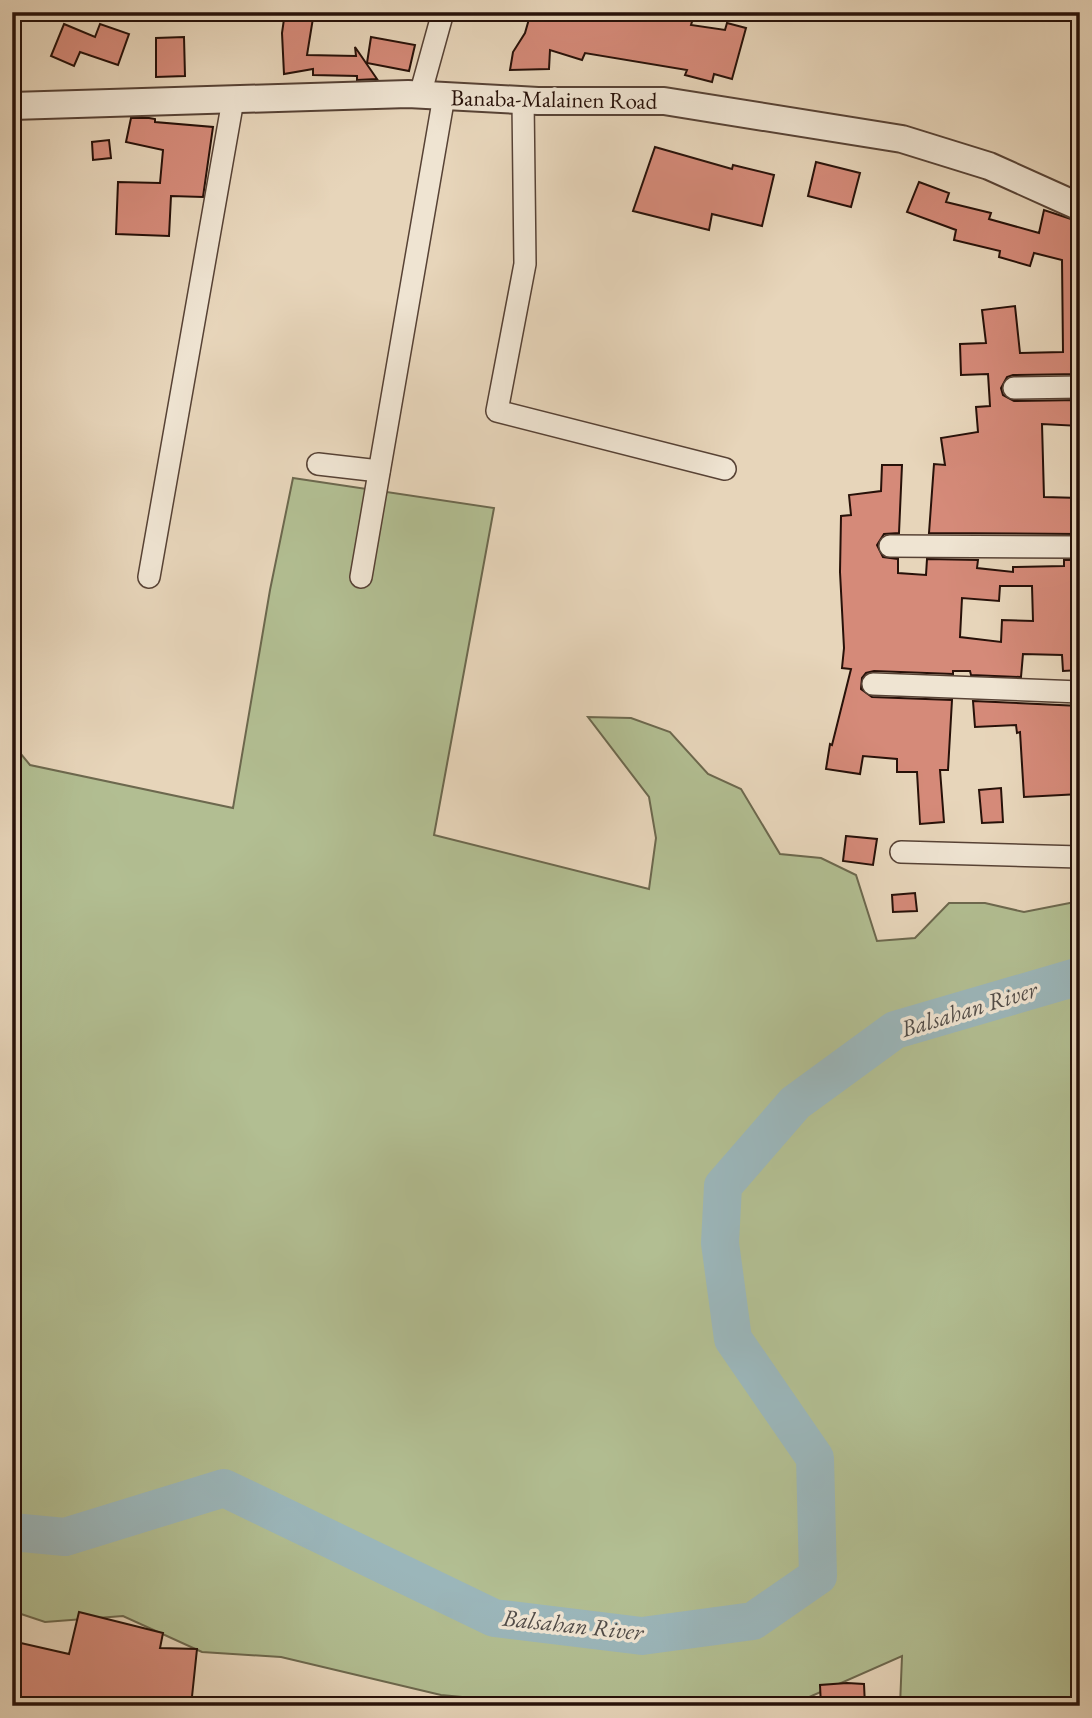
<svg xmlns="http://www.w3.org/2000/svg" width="1092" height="1718" viewBox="0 0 1092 1718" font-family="'EB Garamond',serif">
<rect width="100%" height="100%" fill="#e7d5ba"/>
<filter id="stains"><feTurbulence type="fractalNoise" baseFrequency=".00286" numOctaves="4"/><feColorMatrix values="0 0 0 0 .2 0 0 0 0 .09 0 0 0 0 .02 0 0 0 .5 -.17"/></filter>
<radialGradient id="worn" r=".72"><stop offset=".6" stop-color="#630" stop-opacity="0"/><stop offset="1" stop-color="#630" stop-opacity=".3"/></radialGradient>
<path fill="#b2be92" stroke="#6c684e" stroke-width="2" d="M293,478l201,30 -60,327 215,54 7,-51 -7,-41 -61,-80 43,1 39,14 38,42 33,15 39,65 41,4 35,17 21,66 38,-3 34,-35h36l39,9 56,-11v805h-180l2,-50 -113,50h-232l-116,-11 -160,-38 -79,-5 -79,-36 -78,6 -33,-11v-868l18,22 203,43 37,-218z"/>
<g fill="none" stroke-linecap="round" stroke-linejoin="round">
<path stroke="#9bb6ba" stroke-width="38" d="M12,1532l53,5 159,-49 270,130 148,18 111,-15 65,-45 -3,-118 -82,-119 -13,-96 3,-57 72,-83 100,-73 185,-54"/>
</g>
<g fill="#d58a79" stroke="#271109" stroke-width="2" fill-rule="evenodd">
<path d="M285,12h29l-7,43 49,1 -1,-9 22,32 -20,1v-4l-44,-1v-6l-29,5 -2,-41z"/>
<path d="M531,12h164l-4,13 34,5 2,-7 19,5 -14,51 -18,-5 -2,8 -27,-7 2,-5 -102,-17 -3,7 -32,-10 -1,19 -39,1 3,-18 12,-19z"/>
<path d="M64,24l31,13 5,-13 29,10 -11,31 -38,-13 -6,14 -23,-10z"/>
<path d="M184,37l1,39 -29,1v-39z"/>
<path d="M371,37l44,8 -6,26 -42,-8z"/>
<path d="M131,118h18l6,1v3l58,5 -10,70 -32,-1 -2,40 -53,-2 2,-52 42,1 3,-33 -37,-8z"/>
<path d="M109,140l2,18 -18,2 -1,-18z"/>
<path d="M655,147l77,22 1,-4 41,10 -12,51 -50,-12 -3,16 -76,-19z"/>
<path d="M816,162l44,11 -9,34 -43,-11z"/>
<path d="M919,182l30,11 -3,9 45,11 -2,6 50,14 5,-23 36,12v152l-67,1 -6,2 -6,11 2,7 11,6 66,-1v26l-38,-2 2,73 36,1v36l-151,-1 5,-69 11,1 -4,-27 37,-6 -2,-25 14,-1 -2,-32 -27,1 -1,-31 26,-1 -4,-33 33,-4 5,47 43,-1 -1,-92 -28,-7 -4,13 -31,-9 1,-6 -46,-11 2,-10 -49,-18z"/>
<path d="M882,465h20l-3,68 -15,1 -7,11 6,12 15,2v14l28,2 1,-16 51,1 -1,8 36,4v-5l51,-1v-6h16v44h-4l4,66 -17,1 -1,-16 -39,-1 -2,23 -50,-2 -1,-4h-17v3l-79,-3 -8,2 -4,5 -1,11 11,8 80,3 -4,70h-8l4,52 -24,2 -3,-52h-20v-13l-34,-3 -3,18 -34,-5 4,-25 2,1 19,-76 -9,-1 2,-20 -4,-76 1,-56 10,-1 -2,-20 32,-4zM1000,586h32l1,35 -31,-1 -1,22 -41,-5 2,-39 37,3z"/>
<path d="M973,701l107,5v88l-56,3 -4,-65 -3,1 -1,-8 -41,2z"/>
<path d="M1001,788l2,34 -21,1 -3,-33z"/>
<path d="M846,836l31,3 -4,26 -30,-4z"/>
<path d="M915,893l2,18 -24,1 -1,-17z"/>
<path d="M79,1612l84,21 -3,15 37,1 -6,57h-148l-31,-8v-57l57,13z"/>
<path d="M847,1683l17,1 1,22h-44l-1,-21z"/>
</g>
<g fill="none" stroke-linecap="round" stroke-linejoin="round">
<defs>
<g id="minor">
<path d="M420,95l23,-83"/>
<path d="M523,100l2,164 -28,147 228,58"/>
<path d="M1014,388l66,-1"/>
<path d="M318,464l61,7"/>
<path d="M890,546l190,1"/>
<path d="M149,577l84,-477"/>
<path d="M361,577l83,-481"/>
<path d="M873,684l207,8"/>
<path d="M901,852l179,5"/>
</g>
<path id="tertiary" d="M12,106l396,-12 130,7h126l238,38 87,27 91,41"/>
</defs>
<use href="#minor" stroke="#574235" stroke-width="24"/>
<use href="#tertiary" stroke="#574235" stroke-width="30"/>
<use href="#minor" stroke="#efe4d2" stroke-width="21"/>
<use href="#tertiary" stroke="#efe4d2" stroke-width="26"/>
</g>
<g text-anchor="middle" stroke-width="7" stroke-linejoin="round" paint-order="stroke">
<g font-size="23" fill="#271109" stroke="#efe4d2">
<text transform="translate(554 99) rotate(1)" y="8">Banaba-Malainen Road</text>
</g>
<g font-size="24" font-style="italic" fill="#504b47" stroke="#efe4d2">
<text transform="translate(969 1009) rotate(-17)" y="8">Balsahan River</text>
<text transform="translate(573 1625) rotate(6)" y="8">Balsahan River</text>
</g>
</g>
<rect width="1092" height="1718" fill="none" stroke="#e7d5ba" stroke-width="42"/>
<rect x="14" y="14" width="1064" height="1690" fill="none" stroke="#271109" stroke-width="3.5"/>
<rect x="21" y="21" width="1050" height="1676" fill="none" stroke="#271109" stroke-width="2"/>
<rect width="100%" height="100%" filter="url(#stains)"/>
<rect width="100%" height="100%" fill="url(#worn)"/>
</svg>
